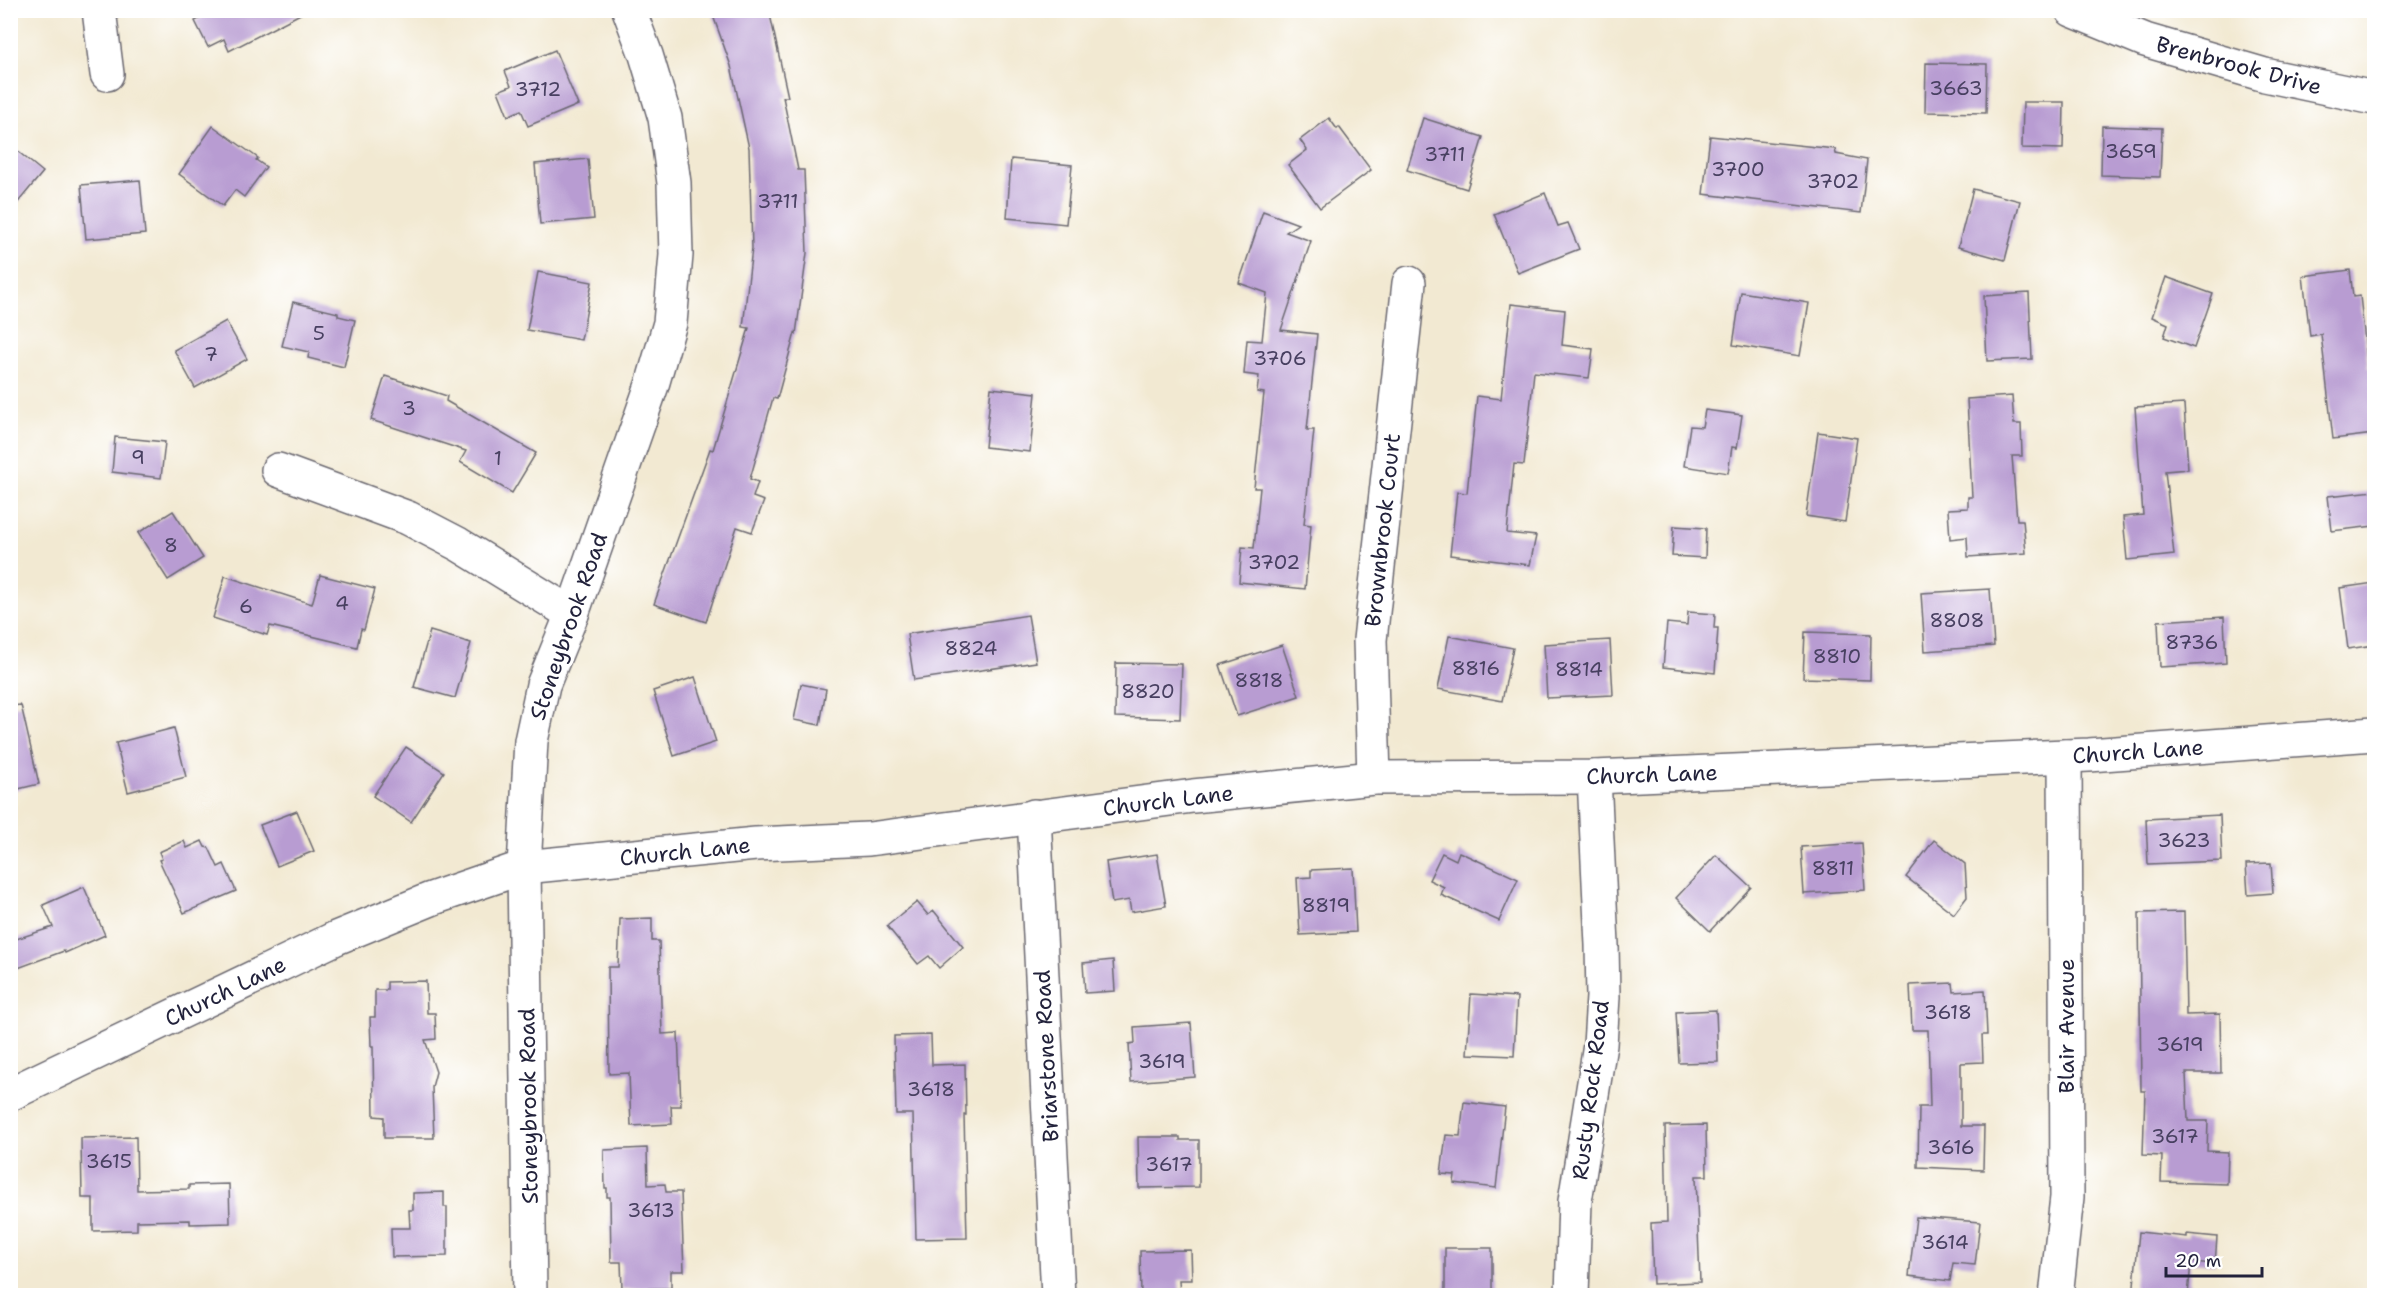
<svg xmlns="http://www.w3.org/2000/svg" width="2385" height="1306" viewBox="0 0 2385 1306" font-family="'Shantell Sans',sans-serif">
<rect width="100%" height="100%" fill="#fff"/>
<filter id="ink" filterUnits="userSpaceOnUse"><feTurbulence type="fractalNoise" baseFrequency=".0167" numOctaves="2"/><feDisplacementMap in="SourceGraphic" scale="12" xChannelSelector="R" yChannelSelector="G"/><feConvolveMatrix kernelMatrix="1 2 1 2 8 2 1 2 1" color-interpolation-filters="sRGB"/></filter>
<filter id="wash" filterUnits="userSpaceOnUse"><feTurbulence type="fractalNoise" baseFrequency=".008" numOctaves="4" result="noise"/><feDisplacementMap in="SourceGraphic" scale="24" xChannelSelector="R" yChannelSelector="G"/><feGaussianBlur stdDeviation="1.35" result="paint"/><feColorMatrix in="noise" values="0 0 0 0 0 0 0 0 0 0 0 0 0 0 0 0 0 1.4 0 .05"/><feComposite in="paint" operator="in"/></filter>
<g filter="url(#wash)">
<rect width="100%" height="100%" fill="#f2e9d2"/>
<g id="blocks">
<g fill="#b89cd2">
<path d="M211,10h97l-79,41 -5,-12 -16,8 -13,-26 17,-9z"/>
<path d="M711,10h58l19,87h-5l15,73h6l3,83 -11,81 -1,-1 -18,66 -4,-1 -23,81 8,3 -5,15 11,4 -12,31 -15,-5 -31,95 -52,-18 56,-155 3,1 36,-122 -6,-1 9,-79 -3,-100 -18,-82z"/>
<path d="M555,50l23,55 -50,21 -7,-16 -13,6 -10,-25 13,-5 -6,-15z"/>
<path d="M1926,63l61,1 -1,49 -61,-1z"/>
<path d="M2023,102h41l-1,47 -41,-1z"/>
<path d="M1329,118l8,11 2,-2 32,43 -51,38 -32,-43 19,-15 -7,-10z"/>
<path d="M1423,118l60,19 -16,52 -60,-19z"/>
<path d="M213,126l45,32 -2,2 10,7 -22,30 -9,-7 -12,16 -44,-32z"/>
<path d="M2102,126l60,2 -2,49 -59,-2z"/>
<path d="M1710,136l125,13 1,5 31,6 -6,53 -158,-19z"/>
<path d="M10,145l33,27 -33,40z"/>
<path d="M588,159l6,60 -54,5 -5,-60z"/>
<path d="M1011,159l61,6 -6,59 -59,-6z"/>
<path d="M140,180l5,54 -59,5 -5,-54z"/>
<path d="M1973,189l47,12 -15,59 -47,-13z"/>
<path d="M1545,193l13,33 10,-3 11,26 -61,24 -24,-59z"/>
<path d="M1263,211l35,13 -12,8 25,9 -30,89 36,4 -10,96h7l-10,94 7,1 -6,64 -66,-7 3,-35 12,1 6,-60h-6l10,-95 -7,-1 2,-16 -15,-2 3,-34 15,1 5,-48 -28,-10z"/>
<path d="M2350,270l3,27 7,-1 8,72h2l4,37v29l-41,5 -12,-105 -11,2 -7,-60z"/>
<path d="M538,272l54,10 -11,58 -54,-10z"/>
<path d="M2166,277l47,17 -19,54 -30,-11 4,-13 -16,-7z"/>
<path d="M1741,292l68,11 -9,53 -67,-11z"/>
<path d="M2029,293l3,66 -45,2 -3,-65z"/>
<path d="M293,302l45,11v3l17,4 -11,47 -36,-9 1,-6 -27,-6z"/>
<path d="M1511,304l54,6 -3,35 31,4 -4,29 -55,-6 -10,93 -10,-1 -7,69 29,3 -6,29 -80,-10 7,-63 10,1 10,-97 24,3z"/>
<path d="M226,321l21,38 -52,29 -21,-38z"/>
<path d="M385,376l62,20 -1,5 90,52 -24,40 -52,-31 6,-11 -95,-31z"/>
<path d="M991,388l45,5 -6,59 -45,-5z"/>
<path d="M2012,396l2,28h7l1,32h-10l5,64h6l3,33 -58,4 -1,-20 -17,2 -2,-30 20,-1v-11h4l-5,-98z"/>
<path d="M2184,404l4,65 -23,2 9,84 -47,5 -4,-43 20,-2 -8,-108z"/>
<path d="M1705,410l37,5 -5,33 -5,-1 -4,26 -44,-7 6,-40 12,1z"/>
<path d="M1818,432l39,6 -12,84 -39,-6z"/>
<path d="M115,437l50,5 -4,36 -49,-6z"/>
<path d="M2374,491v35l-42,5 -4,-35z"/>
<path d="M173,511l30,47 -35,22 -30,-47z"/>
<path d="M1674,526l32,2 -1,30 -33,-2z"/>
<path d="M320,575l55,14 -11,41 -3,-1 -4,18 -87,-21 -3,9 -54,-17 12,-42 87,28z"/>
<path d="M2374,583v62l-26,4 -8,-61z"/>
<path d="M1990,589l4,57 -69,5 -4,-58z"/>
<path d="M1688,612l27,2 -1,14h4l-3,45 -52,-6 4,-44 20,2z"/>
<path d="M1028,615l8,47 -122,18 -7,-46z"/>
<path d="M2224,617l2,46 -66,4 -2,-46z"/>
<path d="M430,631l41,12 -16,55 -41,-11z"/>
<path d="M1805,632l66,2 -1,46 -67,-2z"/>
<path d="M1449,636l64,12 -11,53 -64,-12z"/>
<path d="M1610,640l3,55 -66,3 -3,-54z"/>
<path d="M1282,645l17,51 -62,20 -17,-51z"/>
<path d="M1116,663l66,1 -2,55 -65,-2z"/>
<path d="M695,677l21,65 -42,14 -21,-65z"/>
<path d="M801,684l25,5 -6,36 -26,-5z"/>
<path d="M21,705l18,79 -29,7v-85z"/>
<path d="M174,728l12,49 -58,15 -12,-49z"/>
<path d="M406,747l38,25 -33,50 -38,-26z"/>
<path d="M297,811l17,40 -37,15 -17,-41z"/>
<path d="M2220,815l2,46 -74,3 -2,-45z"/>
<path d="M1934,840l31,24 2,33 -13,17 -48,-37z"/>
<path d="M184,841l3,7 15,-7 3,6 4,1 9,19 6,-3 12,27 -52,22 -25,-53 3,-1 -3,-7z"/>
<path d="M1862,843l3,47 -61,4 -3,-47z"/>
<path d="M1459,852l59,27 -19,42 -58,-26 3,-8 -15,-7 13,-27 14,7z"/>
<path d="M1157,854l9,52 -35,6 -2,-12 -17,3 -6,-41z"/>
<path d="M1716,855l35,32 -41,44 -34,-33z"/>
<path d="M2271,863l2,30 -25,2 -2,-31z"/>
<path d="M1353,868l3,64 -56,3 -3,-57 14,-1v-7z"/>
<path d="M84,887l21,48 -40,18 -1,-2 -54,20v-30l43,-14 -10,-22z"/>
<path d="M917,902l11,13 6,-4 29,36 -24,21 -10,-12 -11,8 -31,-38z"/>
<path d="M2184,912l2,103 34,-1 1,59h-35l2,48h20l-1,30 21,1 -1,32 -66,-2 1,-26 -19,-1 2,-64h-4l-2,-178z"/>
<path d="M652,918v23h7l3,93 16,-1 3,73h-10l1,18 -41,2 -2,-53 -20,1 -1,-107h10l2,-48z"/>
<path d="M1113,960l2,31 -30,2 -2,-30z"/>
<path d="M426,981l1,32h8l1,26 -11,1 11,32 -4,15 2,51h-50v-21l-10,-1 -1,-70h-2l-1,-29h5v-27h12v-8z"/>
<path d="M1953,983l1,9 31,-2 2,45h-5l1,27 -22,1v63h23l-1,44 -65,-3 1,-60h11l-2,-77h-16l-2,-45z"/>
<path d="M1471,994l46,3 -3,59 -47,-2z"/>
<path d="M1716,1010l2,52 -39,1 -3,-51z"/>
<path d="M1191,1023l4,54 -64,5 -2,-38 6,-1 -1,-16z"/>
<path d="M931,1035l1,30 33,-1 1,51h-2l3,123 -51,1 -3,-125h-17l-2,-78z"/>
<path d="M1464,1102l41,5 -9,81 -42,-5 1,-8 -14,-1 5,-39 14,1z"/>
<path d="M1706,1125l1,51h-11l4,106 -47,2 -2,-61 16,-1 -2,-96z"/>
<path d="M136,1137l1,53 52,-1v-4l40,-1 1,39 -40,1v-4l-53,1v9l-44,1v-33h-11l-1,-60z"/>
<path d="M1138,1137h42v3h19v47l-60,1z"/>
<path d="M647,1148l1,37 17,-1 1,8h15l3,79h-13v17l-49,1 -1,-27h-10l-1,-65h-3v-9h-2l-1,-38z"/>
<path d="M444,1192v15h3v49l-55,1 -1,-29h19l-1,-18h4v-17z"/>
<path d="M1916,1217l64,5 -5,43 -22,-2 -3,18 -41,-5z"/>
<path d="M2139,1232l48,5v-3l30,3 -2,27 -24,-2 -3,34h-55z"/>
<rect x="1445" y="1248" width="47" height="48"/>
<path d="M1191,1250l1,30h-13l1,16h-39l-1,-45z"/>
</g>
</g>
</g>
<g filter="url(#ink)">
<use href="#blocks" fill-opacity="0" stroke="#6b6870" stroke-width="1.5"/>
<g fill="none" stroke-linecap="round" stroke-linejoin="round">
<defs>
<g id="minor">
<path d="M99,10l8,64"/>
<path d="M278,470l130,48 50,26 114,70"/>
<path d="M1374,778l-4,-138 39,-357"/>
<path d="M1034,816l24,480"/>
<path d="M530,1296l-6,-429 7,-126 12,-56 29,-71 80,-229 18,-62 6,-68 -2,-72 -9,-65 -19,-63 -17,-45"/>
<path d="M1572,1296l3,-95 25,-156 3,-48 -1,-52 -8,-168"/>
<path d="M2056,1296l11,-99 -2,-441"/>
</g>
<path id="tertiary" d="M10,1094l326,-156 95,-39 93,-32 232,-23 113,-5 324,-43 181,-18 220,-1 163,-7 332,-15 285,-21"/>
<path id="secondary" d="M2072,10l73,30 120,35 109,23"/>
</defs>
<use href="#minor" stroke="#6b6870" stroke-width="36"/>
<use href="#tertiary" stroke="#6b6870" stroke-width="36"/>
<use href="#secondary" stroke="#6b6870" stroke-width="36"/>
<use href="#minor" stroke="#fff" stroke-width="33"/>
<use href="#tertiary" stroke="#fff" stroke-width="33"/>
<use href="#secondary" stroke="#fff" stroke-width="33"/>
</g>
</g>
<g text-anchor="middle" stroke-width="6" stroke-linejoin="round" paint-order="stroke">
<g font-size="20" fill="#484061">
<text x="1956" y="95">3663</text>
<text x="538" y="96">3712</text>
<text x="2131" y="158">3659</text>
<text x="1445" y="161">3711</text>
<text x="1738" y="176">3700</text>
<text x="1833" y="188">3702</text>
<text x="778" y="208">3711</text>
<text x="319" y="340">5</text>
<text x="211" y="361">7</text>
<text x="1280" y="365">3706</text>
<text x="409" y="415">3</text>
<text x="138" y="464">9</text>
<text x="498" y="465">1</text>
<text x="171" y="552">8</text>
<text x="1274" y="569">3702</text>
<text x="342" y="610">4</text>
<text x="246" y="613">6</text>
<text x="1957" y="627">8808</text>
<text x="2192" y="649">8736</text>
<text x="971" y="655">8824</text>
<text x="1837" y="663">8810</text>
<text x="1476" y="675">8816</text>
<text x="1579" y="676">8814</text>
<text x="1259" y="687">8818</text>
<text x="1148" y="698">8820</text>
<text x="2184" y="847">3623</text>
<text x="1833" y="875">8811</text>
<text x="1326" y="912">8819</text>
<text x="1948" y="1019">3618</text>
<text x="2180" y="1051">3619</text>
<text x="1162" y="1068">3619</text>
<text x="931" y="1096">3618</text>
<text x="2175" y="1143">3617</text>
<text x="1951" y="1154">3616</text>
<text x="109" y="1168">3615</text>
<text x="1169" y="1171">3617</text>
<text x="651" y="1217">3613</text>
<text x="1945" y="1249">3614</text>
</g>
<g font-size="22" fill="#22223b" stroke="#fff">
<text transform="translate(2239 65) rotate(15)" y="8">Brenbrook Drive</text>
<text transform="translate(1382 530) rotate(-84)" y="8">Brownbrook Court</text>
<text transform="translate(568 626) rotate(-71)" y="8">Stoneybrook Road</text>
<text transform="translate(2138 751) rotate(-4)" y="8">Church Lane</text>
<text transform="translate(1652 774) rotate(-2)" y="8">Church Lane</text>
<text transform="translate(1168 800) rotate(-7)" y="8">Church Lane</text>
<text transform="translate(685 851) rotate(-6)" y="8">Church Lane</text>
<text transform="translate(225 991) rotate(-26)" y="8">Church Lane</text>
<text transform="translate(2066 1026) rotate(-90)" y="8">Blair Avenue</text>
<text transform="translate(1046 1056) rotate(-93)" y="8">Briarstone Road</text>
<text transform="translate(1590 1090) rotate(-83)" y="8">Rusty Rock Road</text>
<text transform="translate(528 1106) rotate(-91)" y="8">Stoneybrook Road</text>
</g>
</g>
<rect width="2385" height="1306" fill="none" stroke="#fff" stroke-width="36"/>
<path d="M2166 1267v9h96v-9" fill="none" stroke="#22223b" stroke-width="3"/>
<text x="2175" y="1267" font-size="18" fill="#22223b" stroke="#ffffff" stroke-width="4.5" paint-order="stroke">20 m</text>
</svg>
